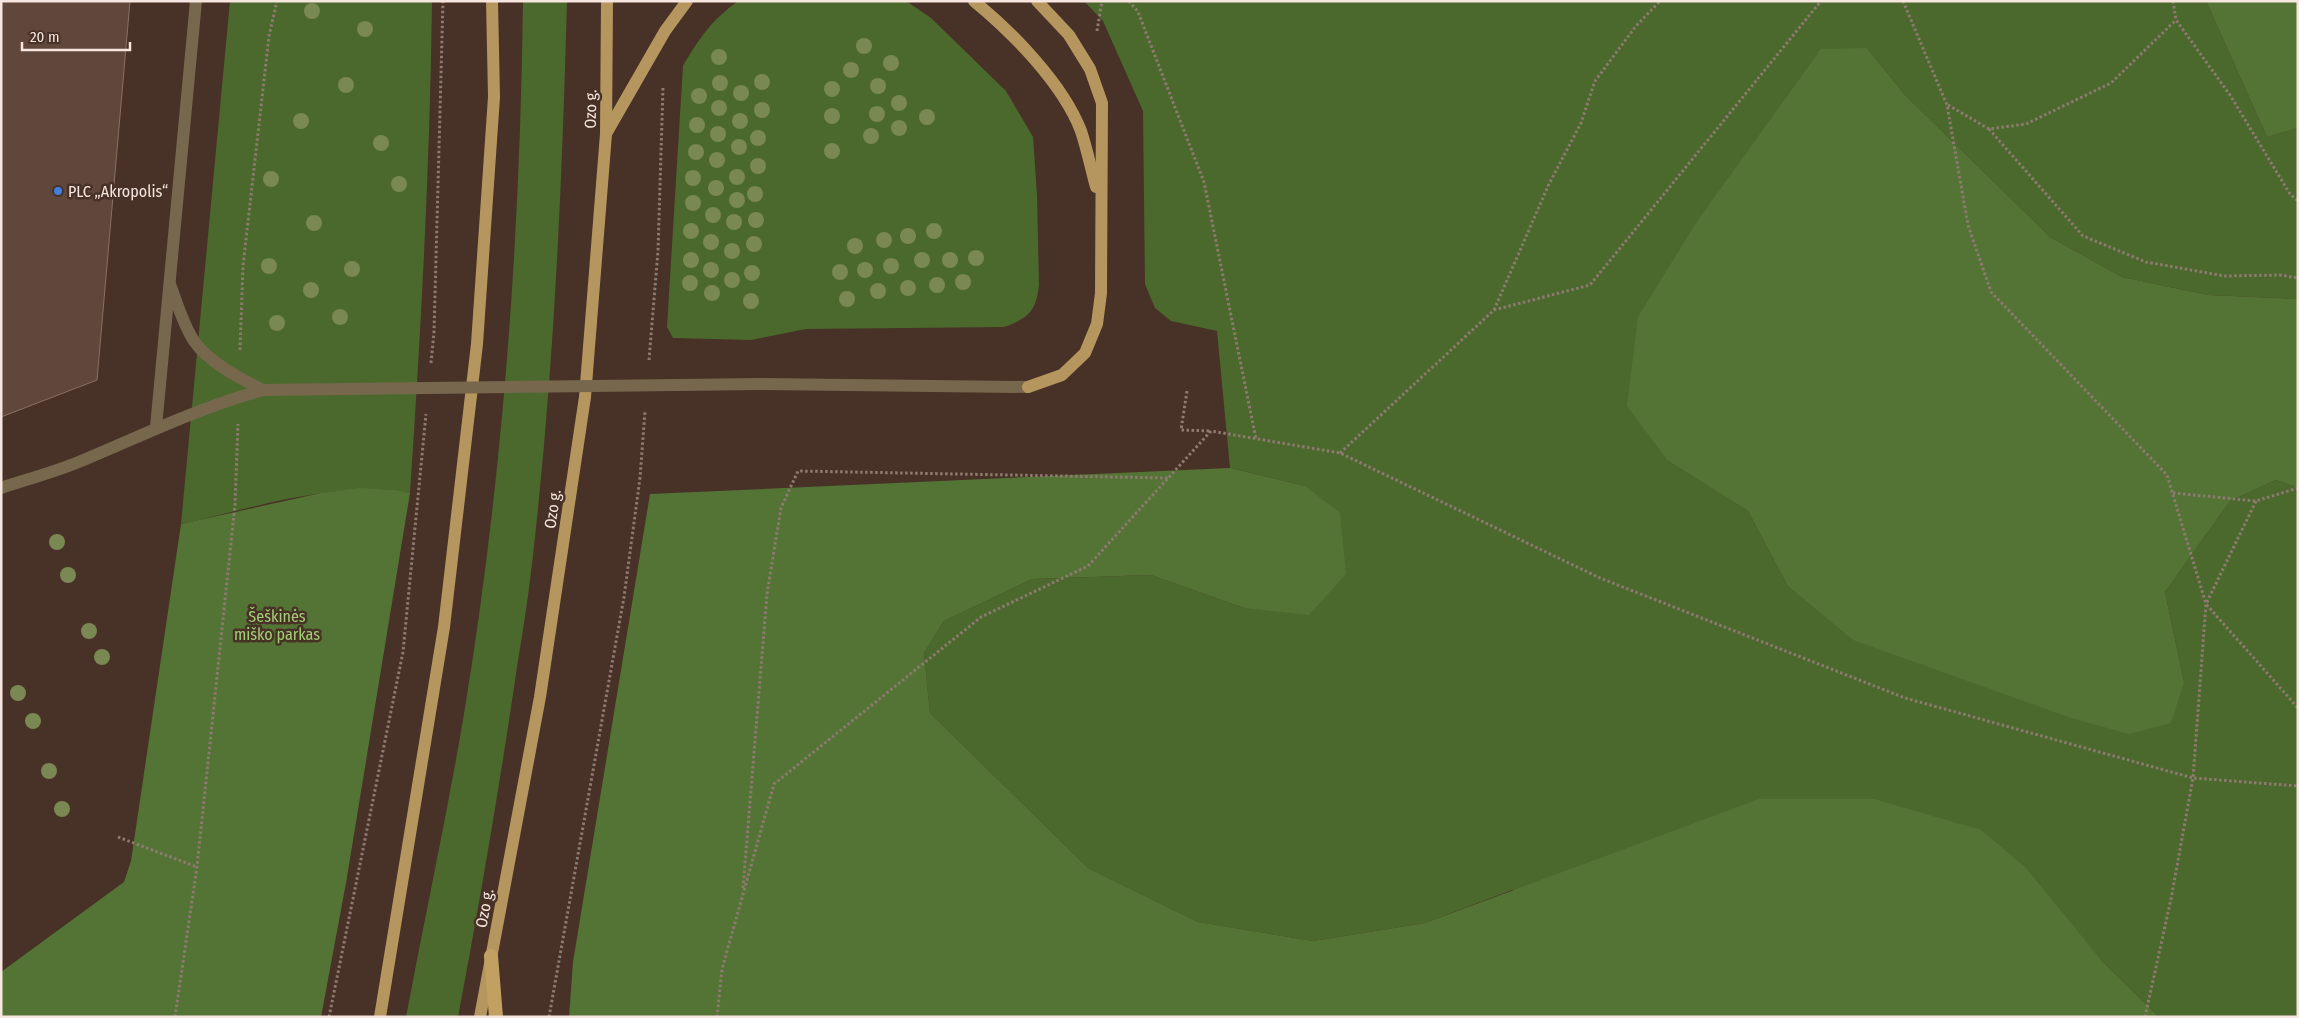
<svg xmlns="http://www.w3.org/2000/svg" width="2299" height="1018" viewBox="0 0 2299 1018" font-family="'Fira Sans Condensed',sans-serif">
<rect width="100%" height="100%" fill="#483126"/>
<g fill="#4b692d">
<path d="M230,1h202c-2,164 -11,328 -22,492 -69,-14 -161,16 -229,31z"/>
<path d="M523,1h44c-5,185 -13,370 -34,554 -4,38 -10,75 -16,112 -17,117 -37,234 -59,350h-52c19,-101 41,-202 58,-303 39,-236 56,-474 59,-713z"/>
<path d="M738,1h168l25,17 75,73 27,46 4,58 2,90c-3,26 -10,33 -35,42l-198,2 -55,11 -78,-2 -6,-11 16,-261c16,-28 29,-46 55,-65z"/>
<path d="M1084,1h1122l61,136 31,-9v171l-90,-4 -86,-18 -72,-40 -145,-142 -38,-47 -199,413 80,50 39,74 397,97 -19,-90 65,-91 46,-21 22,8v529h-139l-58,-57 -589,-70 -87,33 -112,18 -115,-19 -110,-54 -158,-155 -6,-60 20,-32 88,-42 119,-4 93,33 61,-122 -75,-18 -13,-137 -46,-10 -16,-13 -10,-24 -2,-173 -40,-90z"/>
</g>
<g fill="#547435">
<path d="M2206,1h92v127l-31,9z"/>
<path d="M1867,48l38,47 145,142 72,40 86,18 90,4v189l-22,-8 -46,21 -65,91 19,90 -13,41 -42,11 -58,-16 -218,-78 -66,-55 -39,-74 -80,-50 -41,-55 11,-89 58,-94 125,-174z"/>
<path d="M1230,468l75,18 35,27 6,61 -37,41 -65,-7 -93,-33 -119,4 -88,42 -20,32 6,60 158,155 110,54 115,19 112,-18 334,-124h115l107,31 45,38 75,92 58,57h-1590l4,-55 77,-468z"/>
<path d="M360,488l35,2 15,3 -64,390 -25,134h-320v-45l123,-90 7,-21 50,-337 140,-31z"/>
</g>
<path fill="#60473c" stroke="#8b7063" d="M1,1h129l-33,379 -96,37z"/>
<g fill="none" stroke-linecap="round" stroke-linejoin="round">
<g stroke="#8e7a70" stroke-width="3" stroke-dasharray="2.5 2.5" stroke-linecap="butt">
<path d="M1129,1l9,11 66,170 52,257"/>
<path d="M1903,1l44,104 21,120 23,67 176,183 39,129 92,104"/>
<path d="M2173,1l3,19 54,75 60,99 8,7"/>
<path d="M1097,31l5,-30"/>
<path d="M1948,105l41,24 37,-5 85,-41 65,-63"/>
<path d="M1989,129l94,107 63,26 79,14 55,-1 18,3"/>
<path d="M1494,310l55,-126 32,-61 14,-42 41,-55 24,-25"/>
<path d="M240,350l3,-84 26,-230 8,-35"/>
<path d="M649,360l9,-109 5,-164"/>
<path d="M431,363l3,-31 9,-331"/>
<path d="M1187,391l-6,39 30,1"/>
<path d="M1340,453l154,-143 96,-25 231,-284"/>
<path d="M2173,493l83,8 42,-13"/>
<path d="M118,837l79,30"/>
<path d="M743,888l24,-294 14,-86 17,-37 370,7"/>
<path d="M175,1017l22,-150 38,-362 3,-81"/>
<path d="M329,1017l74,-365 23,-238"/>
<path d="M549,1017l75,-420 16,-119 5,-67"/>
<path d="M717,1017l5,-48 52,-185 207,-167 107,-51 123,-135 129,22 260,125 305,120 288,80 13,-174 50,-103"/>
<path d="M2145,1017l26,-118 22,-121 105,8"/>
</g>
<g stroke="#77684d" stroke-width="12">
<path d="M170,284c7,19 13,40 24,57 14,21 47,38 69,49"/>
<path d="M762,384l266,3"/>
<path d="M156,427l40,-426"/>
<path d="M1,488c27,-9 54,-16 80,-27 60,-25 119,-54 182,-71"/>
</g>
<g stroke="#b6965f" stroke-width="12">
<path d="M974,1c39,32 89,83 107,130 6,18 10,38 15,56"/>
<path d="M607,132l58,-101 22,-30"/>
<path d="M1028,387l34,-12 23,-22 12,-29 4,-31 1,-190 -12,-34 -21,-34 -32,-34"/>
<path d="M380,1017l64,-390 33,-283 17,-247 -2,-96"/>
<path d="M480,1017l60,-320 45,-300 21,-263 1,-133"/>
</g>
<path stroke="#c2a062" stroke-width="14" d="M491,956l5,61"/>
<path stroke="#77684d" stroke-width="12" d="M263,390l499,-6"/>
</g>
<g fill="#7a8853">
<circle cx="312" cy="11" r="8"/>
<circle cx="365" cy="29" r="8"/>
<circle cx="864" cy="46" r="8"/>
<circle cx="719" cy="57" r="8"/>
<circle cx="891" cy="63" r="8"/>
<circle cx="851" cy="70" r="8"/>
<circle cx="762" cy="82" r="8"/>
<circle cx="720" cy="83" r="8"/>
<circle cx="346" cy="85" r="8"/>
<circle cx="878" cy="86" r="8"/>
<circle cx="832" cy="89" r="8"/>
<circle cx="741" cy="93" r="8"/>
<circle cx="699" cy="96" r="8"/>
<circle cx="899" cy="103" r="8"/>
<circle cx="719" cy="108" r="8"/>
<circle cx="762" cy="110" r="8"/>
<circle cx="877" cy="114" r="8"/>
<circle cx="832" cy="116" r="8"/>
<circle cx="927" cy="117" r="8"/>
<circle cx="301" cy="121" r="8"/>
<circle cx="740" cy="121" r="8"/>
<circle cx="697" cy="125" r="8"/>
<circle cx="899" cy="128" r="8"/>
<circle cx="718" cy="134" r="8"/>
<circle cx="871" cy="136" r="8"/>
<circle cx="758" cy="138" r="8"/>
<circle cx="381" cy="143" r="8"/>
<circle cx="739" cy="147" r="8"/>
<circle cx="832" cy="151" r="8"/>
<circle cx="696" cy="152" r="8"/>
<circle cx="717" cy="160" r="8"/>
<circle cx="758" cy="166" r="8"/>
<circle cx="737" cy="177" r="8"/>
<circle cx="693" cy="178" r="8"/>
<circle cx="271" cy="179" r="8"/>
<circle cx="399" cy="184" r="8"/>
<circle cx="716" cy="188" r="8"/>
<circle cx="755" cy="194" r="8"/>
<circle cx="737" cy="200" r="8"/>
<circle cx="693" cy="203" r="8"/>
<circle cx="713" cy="215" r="8"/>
<circle cx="756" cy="220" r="8"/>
<circle cx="734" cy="222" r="8"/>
<circle cx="314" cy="223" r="8"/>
<circle cx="691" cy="231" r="8"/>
<circle cx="934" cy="231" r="8"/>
<circle cx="908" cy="236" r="8"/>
<circle cx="884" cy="240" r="8"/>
<circle cx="711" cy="242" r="8"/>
<circle cx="754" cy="244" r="8"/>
<circle cx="855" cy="246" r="8"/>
<circle cx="732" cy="251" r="8"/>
<circle cx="976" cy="258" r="8"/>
<circle cx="691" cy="260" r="8"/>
<circle cx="922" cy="260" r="8"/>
<circle cx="950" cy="260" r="8"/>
<circle cx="269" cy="266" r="8"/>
<circle cx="891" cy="266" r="8"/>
<circle cx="352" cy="269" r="8"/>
<circle cx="711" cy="270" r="8"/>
<circle cx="865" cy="270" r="8"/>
<circle cx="840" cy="272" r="8"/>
<circle cx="752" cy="273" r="8"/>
<circle cx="732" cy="280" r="8"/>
<circle cx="963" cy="282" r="8"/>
<circle cx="690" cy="283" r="8"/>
<circle cx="937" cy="285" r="8"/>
<circle cx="908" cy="288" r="8"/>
<circle cx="311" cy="290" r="8"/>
<circle cx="878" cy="291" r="8"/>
<circle cx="712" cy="293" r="8"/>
<circle cx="847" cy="299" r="8"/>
<circle cx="751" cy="301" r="8"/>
<circle cx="340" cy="317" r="8"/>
<circle cx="277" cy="323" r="8"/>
<circle cx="57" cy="542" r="8"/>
<circle cx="68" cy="575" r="8"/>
<circle cx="89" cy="631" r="8"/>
<circle cx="102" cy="657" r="8"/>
<circle cx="18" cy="693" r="8"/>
<circle cx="33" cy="721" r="8"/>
<circle cx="49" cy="771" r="8"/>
<circle cx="62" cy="809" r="8"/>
</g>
<circle fill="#3f7fe0" stroke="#483126" stroke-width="2" cx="58" cy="191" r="5"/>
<g text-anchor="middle" stroke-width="5" stroke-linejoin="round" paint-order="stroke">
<g font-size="16" fill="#f6e6df" stroke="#483126">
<text transform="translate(590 109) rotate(-89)" y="6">Ozo g.</text>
<text transform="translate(552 509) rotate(-82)" y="6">Ozo g.</text>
<text transform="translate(484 908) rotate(-79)" y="6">Ozo g.</text>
</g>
<g font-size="16" fill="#f6e6df" stroke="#483126" text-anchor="start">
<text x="68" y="197">PLC „Akropolis“</text>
</g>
<g font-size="16" fill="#a2d077" stroke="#483126">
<text x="277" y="622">Šeškinės<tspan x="277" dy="18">miško parkas</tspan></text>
</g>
</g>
<rect width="2299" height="1018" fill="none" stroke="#f6e6df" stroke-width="5"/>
<path d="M22 42v8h108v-8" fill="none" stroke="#f6e6df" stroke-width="2.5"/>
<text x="30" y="42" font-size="15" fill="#f6e6df" stroke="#483126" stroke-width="4" paint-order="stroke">20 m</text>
</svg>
